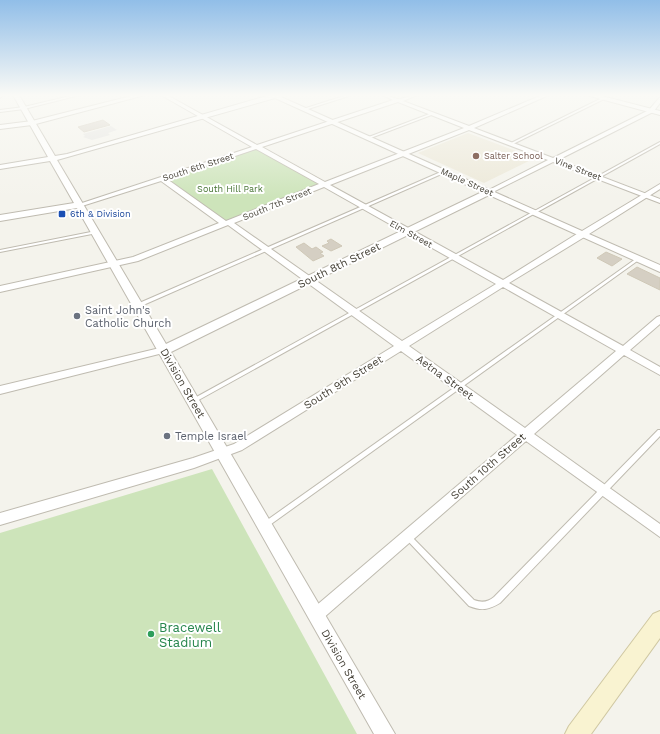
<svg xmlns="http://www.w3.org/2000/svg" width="660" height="734" viewBox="0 0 660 734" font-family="'Work Sans',sans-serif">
<rect width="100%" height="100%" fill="#f4f3ec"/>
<path fill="#ece8d8" d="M468,133l67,25 -51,25 -66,-30z"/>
<g fill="#cde4ba">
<path d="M257,147l67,38 -99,39 -62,-45z"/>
<path d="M212,469l145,265h-357v-201z"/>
</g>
<path fill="#e4e3e0" d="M111,126l6,4 -9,3 2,2 -18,5 -9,-3 2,-1 -2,-2z"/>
<g fill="#d5cfc3" stroke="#cfc8b7">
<path d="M103,120l7,5 -26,7 -6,-5z"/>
<path d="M331,239l11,7 -11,5 -9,-5 7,-3 -2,-2z"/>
<path d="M304,243l8,6 4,-2 7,5 -3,1 4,3 -11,5 -17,-14z"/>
<path d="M606,252l16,7 -10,7 -15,-8z"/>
<path d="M637,267l23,11v12l-33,-16z"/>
</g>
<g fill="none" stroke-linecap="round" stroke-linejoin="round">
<defs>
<g id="service">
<path d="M74,95h6l-56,14 -24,3v-2l24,-3z"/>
<path d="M347,95h5l-47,15 -2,-1z"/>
<path d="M602,98l2,1 -93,46 -2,-1z"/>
<path d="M432,113l2,1 -66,25 -2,-1z"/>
<path d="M660,142v2l-465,258h-4l-1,-1 1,-1z"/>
<path d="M443,171l3,1 -305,134h-2l-2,-1v-1z"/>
<path d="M96,231h1v2l-97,19v-2z"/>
<path d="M637,258h1l2,1 -373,268 -2,1 -2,-1 -1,-2 1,-2z"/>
<path d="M658,430h2v6l-160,167c-12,7 -18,8 -31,3l-63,-67 -1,-2 1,-2 2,-1 2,1 64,65c8,3 14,2 20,-3z"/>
</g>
<g id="minor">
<path d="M0,95h3l-3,3z"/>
<path d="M135,95h10l-113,30 -32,4v-4l32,-4z"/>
<path d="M161,95h6l90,50 136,-45 -11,-5c6,0 10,3 16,4 5,0 13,-4 19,-4l-14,6 66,25 73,-31h7l-75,33 79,30 96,-48 11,-13v6l-7,9 -95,48 102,39v4l-107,-41 -62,31h-4v-2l61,-31 -79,-30 -139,55 173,95 77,-48h6v4l-77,47 114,63 34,-29 3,-1v8l-30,26 30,17v8l-36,-20 -90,79 126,90v13l-134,-96 -205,179 -5,2 -5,-2 -2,-5 2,-5 206,-175 -116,-84 -159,99 -48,18 -194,57v-12l193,-55 41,-14 160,-98 -166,-121 -90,36 -138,31v-6l133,-29 86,-34 -58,-42 -79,25 -6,-1 176,-58zM398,102l66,26 -139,54 -63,-35zM256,149l63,35 -93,37 -59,-42zM324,187l172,97 -94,57 -168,-118zM503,287l113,64 -91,77 -116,-82z"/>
<path d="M164,347l5,3 -2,2 -167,42v-8z"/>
</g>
<g id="tertiary">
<path d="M13,95h6l36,61 12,-2 203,-59h13l-2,2 301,134 78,-47v5l-71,45 71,31v7l-171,-77 -318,157 224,382h-21l-297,-526 -77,13v-6l74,-12 -24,-42 -50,8v-4l48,-8zM275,98l207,94 -316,152 -109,-184z"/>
<path d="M586,95h12l62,16v4z"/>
</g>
<path id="secondary" d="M660,611v27l-69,96h-26l4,-8 84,-112z"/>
</defs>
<use href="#service" stroke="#bfbbb0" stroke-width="2"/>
<use href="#minor" stroke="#bfbbb0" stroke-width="2"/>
<use href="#tertiary" stroke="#bfbbb0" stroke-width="2"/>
<use href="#secondary" stroke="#cfc7a1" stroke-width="2"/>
<use href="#service" fill="#fff" fill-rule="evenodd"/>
<use href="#minor" fill="#fff" fill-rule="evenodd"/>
<use href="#tertiary" fill="#fff" fill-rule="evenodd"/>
<use href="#secondary" fill="#f9f3d1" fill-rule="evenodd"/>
</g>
<linearGradient id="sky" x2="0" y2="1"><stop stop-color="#91bee8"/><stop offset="0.48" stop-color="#fafaf6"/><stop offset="1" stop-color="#fafaf6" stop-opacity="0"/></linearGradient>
<rect width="660" height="198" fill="url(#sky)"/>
<circle fill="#8d6e63" stroke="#fff" stroke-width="1.5" cx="476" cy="156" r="4"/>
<rect fill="#1a4fb4" stroke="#fff" stroke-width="1.5" x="58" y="210" width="8" height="8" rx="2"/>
<g fill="#6b7280" stroke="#fff" stroke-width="1.5">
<circle cx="77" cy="316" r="4"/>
<circle cx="167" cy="436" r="4"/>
</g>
<circle fill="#2e9e5b" stroke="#fff" stroke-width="1.5" cx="151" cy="634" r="4"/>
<g text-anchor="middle" stroke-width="4" stroke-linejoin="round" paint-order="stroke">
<g font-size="9" fill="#785e54" stroke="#fff" text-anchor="start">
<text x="484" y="159">Salter School</text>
</g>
<g font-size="9" fill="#48443a" stroke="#fff">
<text transform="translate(198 167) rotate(-18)" y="3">South 6th Street</text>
<text transform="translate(578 169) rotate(21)" y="3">Vine Street</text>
<text transform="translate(467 182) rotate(24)" y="3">Maple Street</text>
<text transform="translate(277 204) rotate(-22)" y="3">South 7th Street</text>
<text transform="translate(411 234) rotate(29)" y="3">Elm Street</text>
</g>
<g font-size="9" fill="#467433" stroke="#fff">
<text x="230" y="192">South Hill Park</text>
</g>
<g font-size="9" fill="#164399" stroke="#fff" text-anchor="start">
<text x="70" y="217">6th &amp; Division</text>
</g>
<g font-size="11" fill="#48443a" stroke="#fff">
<text transform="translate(339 265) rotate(-26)" y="4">South 8th Street</text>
<text transform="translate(445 377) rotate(36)" y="4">Aetna Street</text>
<text transform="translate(343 382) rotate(-32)" y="4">South 9th Street</text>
<text transform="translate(183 383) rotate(60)" y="4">Division Street</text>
<text transform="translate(488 466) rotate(-41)" y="4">South 10th Street</text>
<text transform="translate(344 664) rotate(60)" y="4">Division Street</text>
</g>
<g font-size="11" fill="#5b616d" stroke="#fff" text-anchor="start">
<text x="85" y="314">Saint John's<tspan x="85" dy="13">Catholic Church</tspan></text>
<text x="175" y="440">Temple Israel</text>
</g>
<g font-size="13" fill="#27864d" stroke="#fff" text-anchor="start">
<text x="159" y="632">Bracewell<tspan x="159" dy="15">Stadium</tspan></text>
</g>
</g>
</svg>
